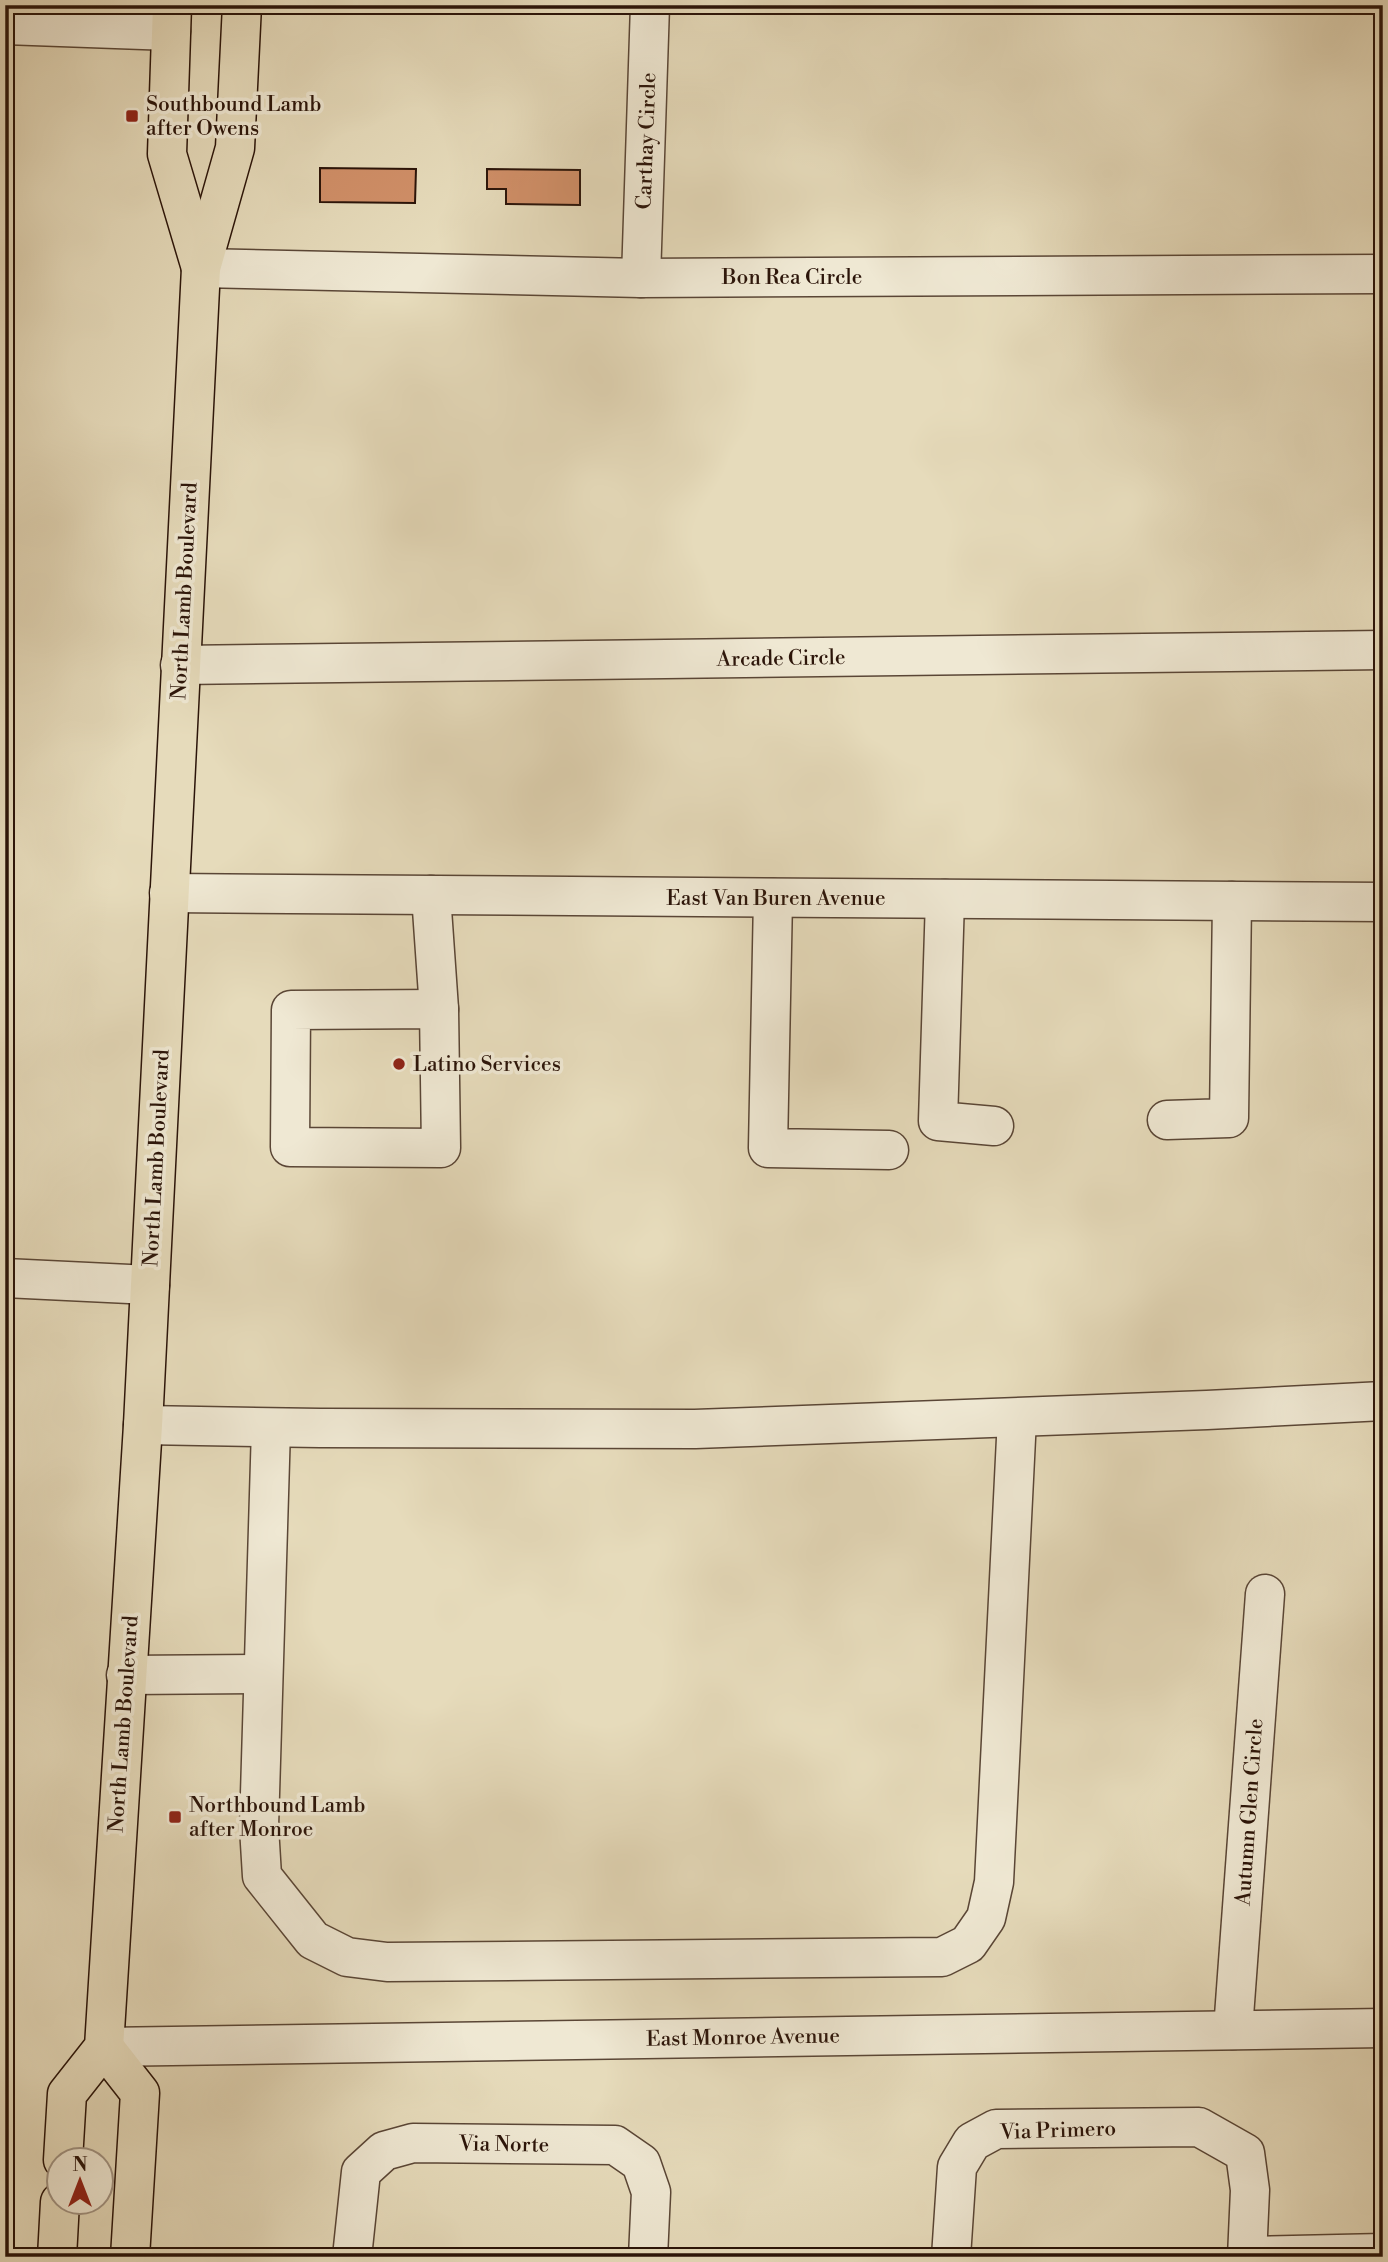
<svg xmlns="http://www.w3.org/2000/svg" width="1388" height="2262" viewBox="0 0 1388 2262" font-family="'Libre Bodoni',serif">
<rect width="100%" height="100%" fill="#e6dbbb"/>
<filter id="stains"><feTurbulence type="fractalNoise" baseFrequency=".00286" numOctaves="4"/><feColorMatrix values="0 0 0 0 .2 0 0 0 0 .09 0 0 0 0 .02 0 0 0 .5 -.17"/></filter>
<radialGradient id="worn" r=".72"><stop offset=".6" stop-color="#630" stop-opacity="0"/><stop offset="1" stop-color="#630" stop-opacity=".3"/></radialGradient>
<g fill="#d08f68" stroke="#2b1409" stroke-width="2">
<path d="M320,168l96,1 -1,34 -95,-1z"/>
<path d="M487,169l93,1v35l-74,-1v-15h-19z"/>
</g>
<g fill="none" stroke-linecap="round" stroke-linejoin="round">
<defs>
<g id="minor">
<path d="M5,25l166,6"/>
<path d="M201,268l440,10 742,-4"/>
<path d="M641,278l9,-273"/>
<path d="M180,665l1203,-15"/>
<path d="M169,893l1214,9"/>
<path d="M431,895l8,114"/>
<path d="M773,898l-5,250 121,2"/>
<path d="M945,899l-7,222 56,5"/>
<path d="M439,1009l2,139 -151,-1 1,-137z"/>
<path d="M1167,1120l62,-2 3,-217"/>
<path d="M5,1278l145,7"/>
<path d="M143,1425l177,3 375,1 512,-19 176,-9"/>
<path d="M271,1428l-12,399 3,49 51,64 34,17 40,5 555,-5 26,-13 18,-26 8,-36 23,-464"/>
<path d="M126,1675l137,-1"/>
<path d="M1233,2030l32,-436"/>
<path d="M104,2047l1279,-19"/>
<path d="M1247,2256l136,-3"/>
<path d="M352,2257l9,-85 23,-21 29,-8 202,2 26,18 10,29 -3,65"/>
<path d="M951,2257l6,-90 15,-25 24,-13 203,-2 46,26 5,37 -3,67"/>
</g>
<g id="major">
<path d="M172,5l-5,149 34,114"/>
<path d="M104,2047l36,46 -10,164"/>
<path d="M63,2160l4,-66 37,-47 39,-622 58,-1157 34,-120 7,-143"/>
<path d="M57,2257l3,-55"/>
</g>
</defs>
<use href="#minor" stroke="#5a4636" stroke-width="41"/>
<use href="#major" stroke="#2b1409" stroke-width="41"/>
<use href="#minor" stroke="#efe8d3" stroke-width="38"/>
<use href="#major" stroke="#e6dbbb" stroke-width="38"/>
</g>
<g fill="#8f2418" stroke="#efe8d3" stroke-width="2.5">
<rect x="125" y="109" width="14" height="14" rx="3.5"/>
<circle cx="399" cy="1064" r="7"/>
<rect x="168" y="1810" width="14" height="14" rx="3.5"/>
</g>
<g text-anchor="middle" stroke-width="7" stroke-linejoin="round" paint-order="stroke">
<g font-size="21" fill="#2b1409" stroke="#efe8d3" text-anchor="start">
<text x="146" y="111">Southbound Lamb<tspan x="146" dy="24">after Owens</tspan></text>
<text x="413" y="1071">Latino Services</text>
<text x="189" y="1812">Northbound Lamb<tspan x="189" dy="24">after Monroe</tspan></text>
</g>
<g font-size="21" fill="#2b1409" stroke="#efe8d3">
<text transform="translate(646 141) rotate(-88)" y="7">Carthay Circle</text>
<text x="792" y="284">Bon Rea Circle</text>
<text transform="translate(184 591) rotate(-87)" y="7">North Lamb Boulevard</text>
<text transform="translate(781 658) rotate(-1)" y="7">Arcade Circle</text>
<text x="776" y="905">East Van Buren Avenue</text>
<text transform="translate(156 1158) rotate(-87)" y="7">North Lamb Boulevard</text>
<text transform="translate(123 1724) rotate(-86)" y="7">North Lamb Boulevard</text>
<text transform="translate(1249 1812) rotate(-86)" y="7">Autumn Glen Circle</text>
<text transform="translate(743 2037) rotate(-1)" y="7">East Monroe Avenue</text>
<text transform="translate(1058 2130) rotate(-2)" y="7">Via Primero</text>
<text transform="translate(504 2144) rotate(1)" y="7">Via Norte</text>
</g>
</g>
<rect width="1388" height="2262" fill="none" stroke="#e6dbbb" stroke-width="28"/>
<rect x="7" y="7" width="1374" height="2248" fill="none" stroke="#2b1409" stroke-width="3.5"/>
<rect x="14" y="14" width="1360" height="2234" fill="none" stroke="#2b1409" stroke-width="2"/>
<g transform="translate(80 2181)"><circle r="33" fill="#efe8d3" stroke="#a19382" stroke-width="2"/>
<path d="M0-5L12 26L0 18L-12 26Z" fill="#8f2418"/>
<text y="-10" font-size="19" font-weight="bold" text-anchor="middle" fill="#2b1409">N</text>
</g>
<rect width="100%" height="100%" filter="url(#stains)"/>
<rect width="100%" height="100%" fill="url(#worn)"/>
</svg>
